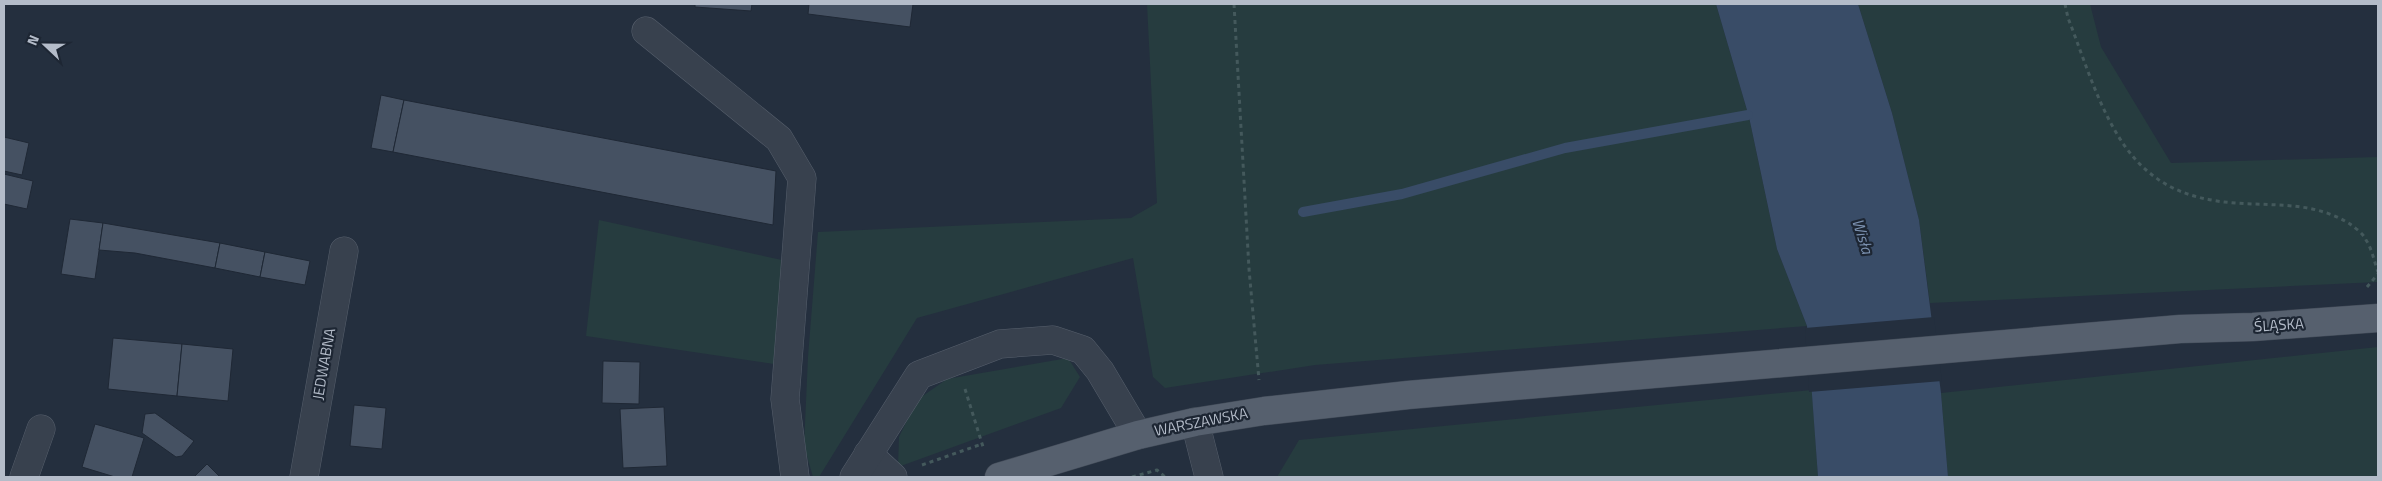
<svg xmlns="http://www.w3.org/2000/svg" width="2382" height="481" viewBox="0 0 2382 481" font-family="'Titillium Web',sans-serif">
<rect width="100%" height="100%" fill="#242f3e"/>
<g fill="#263c3f">
<path d="M1147,4h569l33,113 28,132 30,77 -492,39 -150,23 -12,-11 -20,-119 -216,60 -98,159h-6l-9,-31 4,-89 10,-125 313,-14 26,-15z"/>
<path d="M1858,4h232l11,43 70,116 207,-6v125l-448,21 -11,-83 -27,-107z"/>
<path d="M599,220l183,40 -8,104 -188,-28z"/>
<path d="M2378,347v130h-430l-7,-84z"/>
<path d="M1068,358l12,19 -19,31 -163,59 1,-30 18,-37 30,-21z"/>
<path d="M1812,390l6,87h-541l22,-37z"/>
</g>
<path fill="#394c67" d="M1716,4h142l34,109 27,107 22,173 7,84h-130l-11,-151 -30,-77 -28,-132z"/>
<path fill="#242f3e" d="M1934,317l8,64 -133,11 -4,-64z"/>
<g fill="none" stroke-linecap="round" stroke-linejoin="round">
<path stroke="#394c67" stroke-width="10" d="M1303,212l99,-18 163,-46 183,-33"/>
</g>
<g fill="#455162" stroke="#1f2835">
<path d="M695,4h57l-1,7 -56,-4z"/>
<path d="M809,4h104l-3,23 -102,-13z"/>
<path d="M381,95l23,5 -11,52 -22,-4z"/>
<path d="M404,100l372,71 -3,54 -380,-73z"/>
<path d="M4,137l25,6 -7,32 -18,-4z"/>
<path d="M4,174l29,7 -6,28 -23,-5z"/>
<path d="M70,219l33,4 -8,56 -34,-5z"/>
<path d="M103,223l117,20 -5,25 -80,-15 -36,-3z"/>
<path d="M220,243l45,9 -5,25 -45,-9z"/>
<path d="M265,252l45,9 -5,24 -45,-8z"/>
<path d="M113,338l69,6 -5,52 -69,-7z"/>
<path d="M182,344l51,5 -5,52 -51,-5z"/>
<path d="M603,361l37,1 -1,42 -37,-1z"/>
<path d="M354,405l32,3 -4,41 -32,-3z"/>
<path d="M664,407l3,59 -44,2 -3,-59z"/>
<path d="M155,413l39,28 -12,15 -6,1 -34,-24 3,-19z"/>
<path d="M95,424l49,14 -12,39h-17l-33,-10z"/>
<path d="M207,464l13,13h-26z"/>
</g>
<g fill="none" stroke-linecap="round" stroke-linejoin="round">
<defs>
<g id="minor">
<path d="M646,31l133,108 23,39 -17,221 10,78"/>
<path d="M1195,422l14,55"/>
<path d="M868,454l25,23"/>
<path d="M24,477l17,-48"/>
<path d="M304,477l40,-226"/>
<path d="M854,477l65,-102 81,-31 53,-4 30,10 17,21 38,64"/>
</g>
<path id="major" d="M999,477l139,-42 57,-13 69,-11 144,-16 772,-66 73,-2 125,-9"/>
</defs>
<use href="#minor" stroke="#565f6c" stroke-width="29"/>
<use href="#major" stroke="#414a57" stroke-width="29"/>
<g stroke="#44595c" stroke-width="3" stroke-dasharray="4 4" stroke-linecap="butt">
<path d="M1234,4l15,265 10,111"/>
<path d="M2065,4l3,14c20,50 39,122 83,156 20,16 41,23 66,27 45,7 92,-3 133,23 5,4 13,9 16,16 6,9 8,21 12,32"/>
<path d="M2367,287l11,-13"/>
<path d="M965,389l19,61"/>
<path d="M922,465l60,-21"/>
<path d="M1132,477l25,-7 8,7"/>
</g>
<use href="#minor" stroke="#38414e" stroke-width="28"/>
<use href="#major" stroke="#56606e" stroke-width="28"/>
</g>
<g text-anchor="middle" stroke-width="4.5" stroke-linejoin="round" paint-order="stroke">
<g font-size="15" fill="#b4bcc9" stroke="#1d2633">
<text transform="translate(2279 325) rotate(-4)" y="5">ŚLĄSKA</text>
<text transform="translate(324 364) rotate(-80)" y="5">JEDWABNA</text>
<text transform="translate(1201 422) rotate(-11)" y="5">WARSZAWSKA</text>
</g>
<g font-size="16" font-style="italic" fill="#7c92b1" stroke="#1d2633">
<text transform="translate(1863 236) rotate(73)" y="6">Wisła</text>
</g>
</g>
<rect width="2382" height="481" fill="none" stroke="#b4bcc9" stroke-width="10"/>
<g transform="translate(45 45) rotate(292)" stroke="#1d2633" stroke-width="4" paint-order="stroke">
<path d="M0-4L9 19L0 12L-9 19Z" fill="#b4bcc9"/>
<text y="-8" font-size="14" font-weight="bold" text-anchor="middle" fill="#b4bcc9">N</text>
</g>
</svg>
